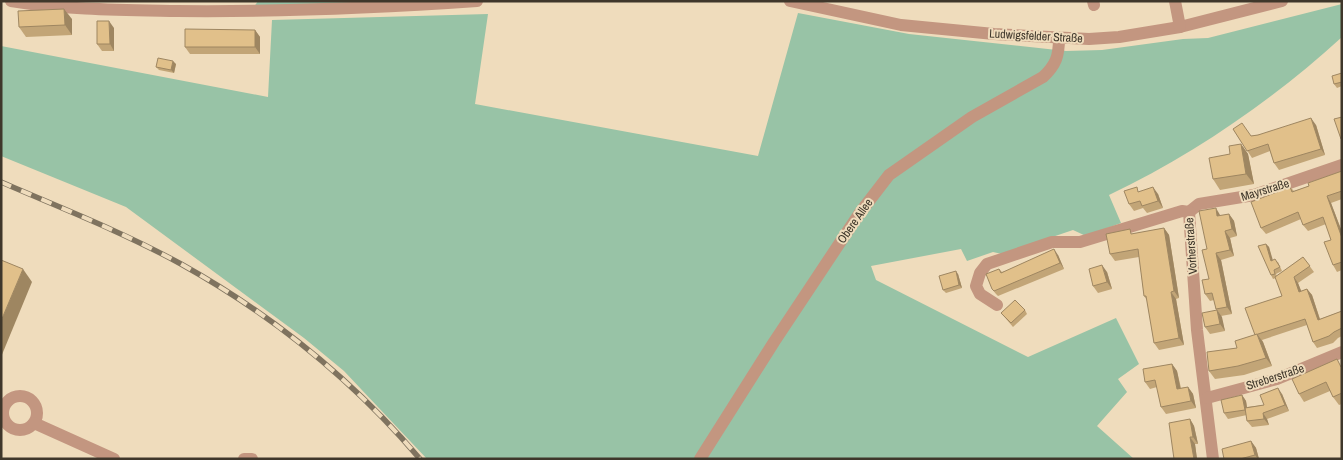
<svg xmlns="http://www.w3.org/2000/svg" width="1343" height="460" viewBox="0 0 1343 460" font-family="'Archivo Narrow',sans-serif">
<rect width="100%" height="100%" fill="#efdcbc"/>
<g fill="#98c3a6">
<path d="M258,1h132l-136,6z"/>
<path d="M1342,4v33c-69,63 -149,118 -233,158l12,28 -35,13 -13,-6 -71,24 -9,-2 -26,9 -6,-12 -90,17 5,14 152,77 88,-39 23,46 -21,15 9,13 -30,34 37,33h-707l-83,-88 -40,-33 -178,-131 -125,-51v-110l267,51 4,-77 216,-6 -13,90 283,52 40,-143 111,21 157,17 36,-1 81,-11 25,-1z"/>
</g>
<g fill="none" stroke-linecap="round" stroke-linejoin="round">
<g stroke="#c39680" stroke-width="12">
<path d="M11,1c55,9 110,9 166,10 101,1 200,-3 300,-10"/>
<path d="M790,1l111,24 93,9 95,5 30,-2 61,-10 102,-26"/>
<path d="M1093,1l1,4"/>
<path d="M1175,1l5,26"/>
<path d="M1189,212l10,-8 55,-9 88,-30"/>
<path d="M997,305l-17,-11 -4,-8 4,-13 7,-9 65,-22h28l102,-31 7,1 8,118 16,129"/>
<circle cx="20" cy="413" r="17"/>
<path d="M1207,398l70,-19 65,-27"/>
<path d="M34,423l80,36"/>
<path d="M244,459h8"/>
<path d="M700,459l74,-117 85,-128 30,-39 83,-58 71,-40c13,-12 16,-21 16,-39"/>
</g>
<defs>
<path id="rail" d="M1,182c60,26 122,50 180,82 90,50 171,115 239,195"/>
</defs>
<use href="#rail" stroke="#7f735f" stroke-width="5.5"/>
<use href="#rail" stroke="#efdcbc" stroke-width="4" stroke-dasharray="11" stroke-linecap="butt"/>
</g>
<g fill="#c2a577">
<path d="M72,19v16l-46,2 -7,-10z"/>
<path d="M114,28v23h-12l-5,-7z"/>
<path d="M255,30l5,7v17h-70l-5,-7z"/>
<path d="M176,64l-2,9 -15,-3 -3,-3z"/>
<path d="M1342,73v13l-5,2 -3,-4z"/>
<path d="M1316,125l9,30 -46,15 -5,-7 -4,-12 -18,7 -19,-29 18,7z"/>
<path d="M1241,144l7,10 6,30 -34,6 -7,-11 17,-25z"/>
<path d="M1342,171v28l-11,4 11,29v38l-5,2 -4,-7 -2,-25 -5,-16 -18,7 -5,-6 -2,-6 -35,15 -5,-6 29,-41 4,4 15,-5z"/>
<path d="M1140,192l18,2 5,14 -16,5 -4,-5 -9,3 -5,-7z"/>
<path d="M1229,214l5,7 3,15 -7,2 4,18 -13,4 11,54 -11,2 4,15 -15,3 -5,-7 11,-17 -2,-10 -4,1 -5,-7 4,-15 -2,-30 13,-33z"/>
<path d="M1164,228l5,7 10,63 -3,1 8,46 -25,5 -5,-7 -7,-43 -3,-4 -5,-39 -24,4 -5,-7 23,-20z"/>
<path d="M1266,244l3,3 3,13 6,2 4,9 -6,3 1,2 26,-19 11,15 -16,11 3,8 6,-2 5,6 8,24 22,-8v25l-4,2 -5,5 -16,5 -4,-6 -6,-17 -45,15 1,2 9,24 -28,9 -29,4 -6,-8 28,-23 18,-13 27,-39 -6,-18 -3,1 -2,-4z"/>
<path d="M1058,255l6,14 -66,27 -2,-2 -4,-5 7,-20 3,3z"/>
<path d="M1107,272l5,17 -14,4 -5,-7z"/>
<path d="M958,274l4,14 -16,5 -3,-3z"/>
<path d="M1025,310l2,4 -14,13 -12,-14z"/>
<path d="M1172,364l5,7 4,17 7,-1 5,7 3,14 -30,6 -5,-7 -4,-20 -7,2 -5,-7z"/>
<path d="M1342,365v39l-3,1 -6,-8 -3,-6 -26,11 -5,-8z"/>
<path d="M1282,394l7,17 -22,8 2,6 -17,2 -5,-6v-6l-19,4 -4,-6 18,-18 4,6 1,6 17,-2z"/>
<path d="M1190,419l4,7 4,18h-3l2,15h-23z"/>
<path d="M1251,441l5,7 3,11h-35z"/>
</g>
<g fill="#9e8661">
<path d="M64,9l8,10v16l-7,-10z"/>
<path d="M109,21l5,7v23l-4,-7z"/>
<path d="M255,30l5,7v17l-5,-7z"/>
<path d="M173,61l3,3 -2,9 -3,-3z"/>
<path d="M1311,118l5,7 9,30 -4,-6z"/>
<path d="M1241,144l7,10 6,30 -8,-10z"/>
<path d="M1153,187l5,7 5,14 -5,-7z"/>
<path d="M1327,196l4,7 11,29v6z"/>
<path d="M1216,208l4,7 2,8 -5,-7z"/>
<path d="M1229,214l5,7 3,15 -5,-7z"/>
<path d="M1164,228l5,7 10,63 -5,-7z"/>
<path d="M1225,231l5,7 4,18 -4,-6z"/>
<path d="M1266,244l3,3 5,17 -3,-3z"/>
<path d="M1054,249l4,6 6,14 -4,-6z"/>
<path d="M1216,253l5,7 11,54 -5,-7z"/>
<path d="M1102,265l5,7 5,17 -5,-7z"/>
<path d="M23,269l9,13 -31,75v-36z"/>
<path d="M956,271l2,3 4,14 -3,-3z"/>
<path d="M1294,277l4,6 6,15 -5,-6z"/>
<path d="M1307,289l5,6 10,31 -4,-6z"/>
<path d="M1171,292l5,7 8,46 -5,-7z"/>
<path d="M1217,310l5,7 3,14 -5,-7z"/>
<path d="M1257,334l6,8 9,24 -6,-8z"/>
<path d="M1172,364l5,7 5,25 -5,-7z"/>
<path d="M1188,387l5,7 3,14 -5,-7z"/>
<path d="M1278,388l4,6 7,17 -4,-6z"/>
<path d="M1242,395l4,6 2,14 -3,-5z"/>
<path d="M1263,413l4,6 2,6 -5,-6z"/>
<path d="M1190,419l4,7 4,18 -5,-7z"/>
<path d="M1190,437l5,7 2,15h-3z"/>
<path d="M1251,441l5,7 3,11h-1l-3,-4z"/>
</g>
<g fill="#e1c08a" stroke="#9e8661">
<path d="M64,9l1,16 -46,2 -1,-16z"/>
<path d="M97,21h12l1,23h-13z"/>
<path d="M185,29l70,1v17h-70z"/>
<path d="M158,58l15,3 -2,9 -15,-3z"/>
<path d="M1342,73v9l-8,2 -2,-8z"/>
<path d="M1342,117v22h-1l-7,-20z"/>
<path d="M1311,118l10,31 -47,14 -6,-19 -21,7 -14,-22 9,-6 9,13 7,-1z"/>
<path d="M1241,144l5,30 -33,5 -4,-21 21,-4 -1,-8z"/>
<path d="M1342,171v20l-15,5 15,42v24l-9,3 -9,-23 7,-2 -8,-23 -20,8 -5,-13 -37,16 -10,-26 39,-15 2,5 17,-6 -1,-3z"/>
<path d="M1137,187l1,5 15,-5 5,14 -16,5 -2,-5 -11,3 -5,-13z"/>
<path d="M1216,208l1,8 12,-2 3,15 -7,2 5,19 -14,3 11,54 -11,2 -4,-16 -7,1 -3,-14 7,-1 -7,-29 5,-1 -8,-38z"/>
<path d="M1164,228l10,63 -3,1 8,46 -25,5 -8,-47h-2l-6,-47 -28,5 -4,-20 24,-5 1,5z"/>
<path d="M1266,244l5,17 4,-2 5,8 -6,3 1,4 -4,1 -13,-29z"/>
<path d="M1054,249l6,14 -66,28 -2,-2 -6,-15 13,-5 2,4z"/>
<path d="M1303,257l7,9 -16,11 5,15 8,-3 11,31 24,-9v17l-8,4 -5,4 -16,6 -8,-23 -50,16 -10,-27 37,-12 -7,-19z"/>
<path d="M1,260l22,9 -22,52z"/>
<path d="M1102,265l5,17 -14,4 -4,-17z"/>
<path d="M956,271l3,14 -16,5 -4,-14z"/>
<path d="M1015,300l10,10 -14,13 -10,-10z"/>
<path d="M1217,310l3,14 -15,3 -3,-14z"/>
<path d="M1257,334l9,24 -28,8 -29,5 -2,-19 30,-4 -2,-7z"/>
<path d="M1337,359l4,8 1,-1v27l-9,4 -7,-15 -27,12 -7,-15z"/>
<path d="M1172,364l5,25 11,-2 3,14 -30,6 -6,-27 -10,2 -2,-13z"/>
<path d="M1278,388l7,17 -22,8 1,6 -17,2 -2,-13 19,-3 -4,-10z"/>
<path d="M1242,395l3,15 -21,3 -3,-13z"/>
<path d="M1190,419l3,18h-3l4,22h-20l-5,-36z"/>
<path d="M1251,441l4,14 -15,4h-16l-2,-10z"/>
</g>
<g text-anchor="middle" stroke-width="4" stroke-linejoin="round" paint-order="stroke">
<g font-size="12" fill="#3f372b" stroke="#efdcbc">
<text transform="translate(1036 36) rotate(3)" y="4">Ludwigsfelder Straße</text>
<text transform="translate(1265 190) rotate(-17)" y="4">Mayrstraße</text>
<text transform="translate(855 221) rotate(-55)" y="4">Obere Allee</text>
<text transform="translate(1191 246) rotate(-94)" y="4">Vorherstraße</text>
<text transform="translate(1275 377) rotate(-18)" y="4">Streberstraße</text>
</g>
</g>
<rect width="1343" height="460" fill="none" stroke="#3f372b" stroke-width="5"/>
</svg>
